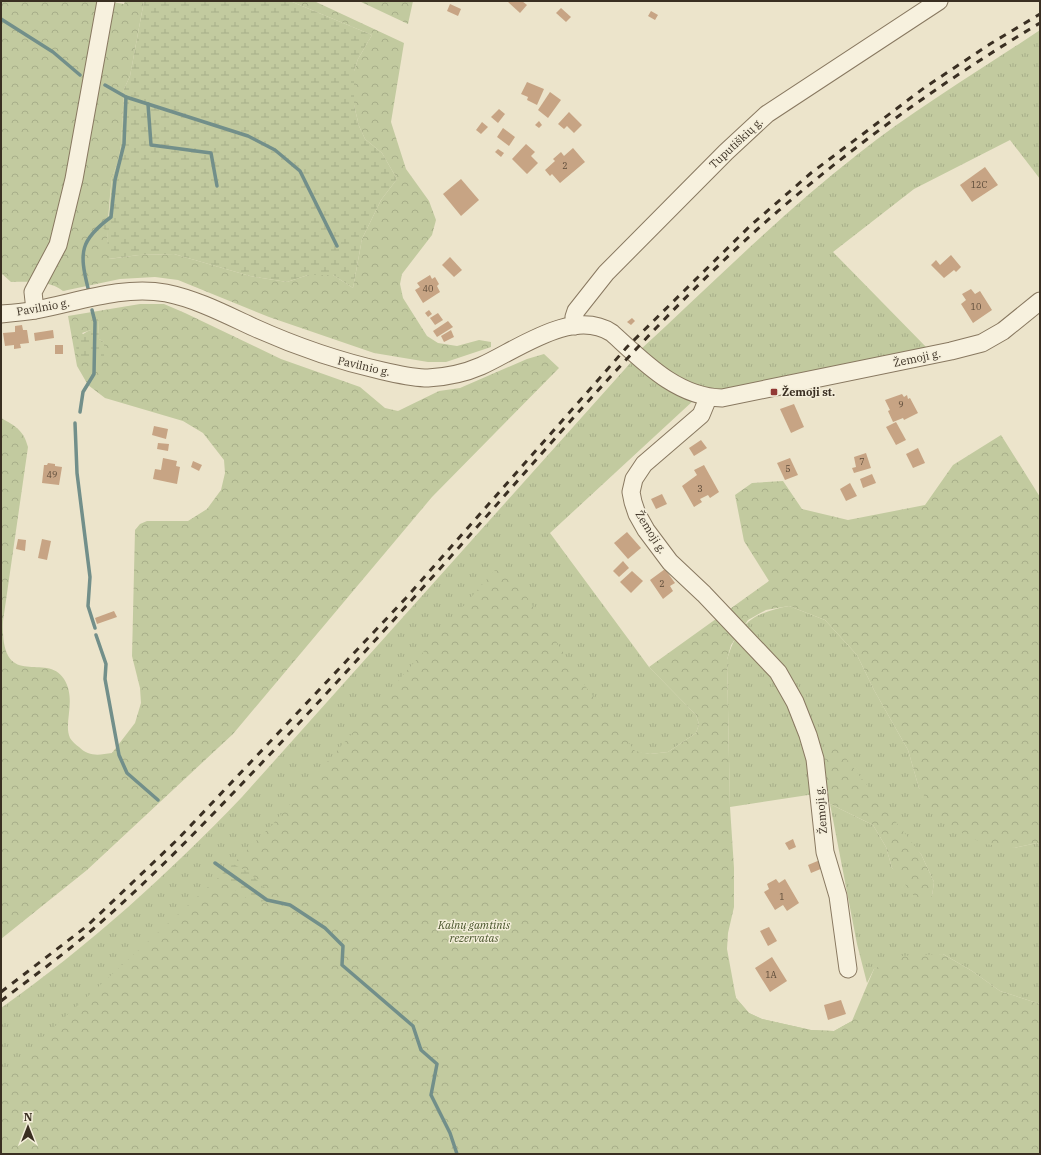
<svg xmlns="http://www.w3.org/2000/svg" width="1041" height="1155" viewBox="0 0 1041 1155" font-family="'IBM Plex Serif',serif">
<defs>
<pattern id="grass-tufts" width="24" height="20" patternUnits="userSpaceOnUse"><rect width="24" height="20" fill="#c2ca9f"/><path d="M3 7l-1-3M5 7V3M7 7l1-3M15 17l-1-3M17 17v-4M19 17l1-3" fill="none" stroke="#a7ae89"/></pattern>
<pattern id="forest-crowns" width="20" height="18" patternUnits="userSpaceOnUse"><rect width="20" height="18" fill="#c2ca9f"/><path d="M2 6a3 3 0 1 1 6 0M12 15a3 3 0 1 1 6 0" fill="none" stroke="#a7ae89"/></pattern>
<pattern id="wetland-marsh" width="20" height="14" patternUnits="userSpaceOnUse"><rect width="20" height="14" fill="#c2ca9f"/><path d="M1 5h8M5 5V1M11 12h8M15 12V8" fill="none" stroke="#a7ae89"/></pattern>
</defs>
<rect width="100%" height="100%" fill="#ece4cb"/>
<g fill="url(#grass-tufts)">
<path d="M1040,30v149l-30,-39 -96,49 -81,63 95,97 -212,43 -44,-16 -32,-26c72,-66 141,-136 218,-196 57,-45 121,-83 182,-124z"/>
<path d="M633,360l61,40 -144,133 99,134 47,48 3,9 -3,9 -28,19 -18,2 -15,-2 51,106 50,140 13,15 13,6 49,11 23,1 18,-10 57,58 -908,75v-146c88,-62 167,-134 241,-211z"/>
<path d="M789,606l36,14 32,35 17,35 34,60 11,38 95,60 23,-5 3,2v159l-40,-13 -28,-20 -29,-17 -69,15 -7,14 -10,-39 -27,-140 43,21 13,22 6,21 40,28 2,-14 -13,-28 -103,-101 10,39 -98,15 -3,-147c11,-37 26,-47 62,-54z"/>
</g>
<g fill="url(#forest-crowns)" fill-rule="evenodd">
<path d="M1,1h105l18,3 1,-3h19l-14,75 -6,13 -3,56 -3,17 -6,15 -2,19 -3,35 2,28 30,-4 35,-1 76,22 37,6 21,-7h25l20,13 9,-49 19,-39 16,-21 -15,-26 -17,-14 -6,-13 -5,-21v-34l4,-12 14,-24 -82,-34h24l90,42 -13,79 15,47 23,32 7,19 -4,15 -30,39 -2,10 3,14 24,38 11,7 19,3 22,-6 12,2v5l-45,15h-18l-54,-9 -105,-36 -91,-37 -23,-3 -35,2 -57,12c-14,-11 -35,-9 -52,-9l-10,-9z"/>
<path d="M359,1h54l-5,23z"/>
<path d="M140,304h24l21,9 96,46 79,28 25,21 13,3 41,-20 21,-3 67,-29 17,-5 15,14 -127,129 -199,237 -146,136 -86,69v-521c15,8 23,13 27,29l-25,174c-3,73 43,29 61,58 13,21 -1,44 6,59 2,3 6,7 9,9 10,10 20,8 33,6l23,-30 6,-20 -1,-15 -8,-32 3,-126 5,-6 7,-3h41l19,-12 14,-19 4,-17 -1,-13 -21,-27 -20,-12 -78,-23 -17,-13 -11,-19 -9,-50zM98,318l1,21 5,3v15l-22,-24 9,-3z"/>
<path d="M1001,435l39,62v348l-3,-2 -23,5 -29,-4 -30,-14 -21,-19 -15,-23 -11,-38 -34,-60 -17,-35 -32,-35 -36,-14 -23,4 -18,10 -17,25 -4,15 3,147 4,61v39l-6,26 -1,16 9,49 13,15 13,6 49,11 23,1 18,-10 22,-52 25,-13 44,-2 29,17 28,20 40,13v150h-1039v-82l9,-5 210,-191 14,13 20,15 -4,-31 -17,-9 38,-38 224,-256 16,3 75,114 49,64 15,3 18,-2 28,-19 3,-9 -3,-9 -47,-48 120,-86 -25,-40 -9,-46 17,-12 31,-2 19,28 46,11 77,-15 28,-40z"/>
<path d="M837,747l84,107 13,28 -2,14 -5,5 -12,-4 -23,-29 -6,-21 -13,-22 -43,-21 -12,-51z"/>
</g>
<g fill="url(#wetland-marsh)">
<path d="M144,1h146l82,34 -14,24 -4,12v34l5,21 6,13 17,14 15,26 -16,21 -19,39 -9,49 -20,-13h-25l-21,7 -37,-6 -76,-22 -35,1 -31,4 -1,-28 -8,-5 10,-10 3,-39 6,-15 3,-17 3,-56 6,-13z"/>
<path d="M95,317l3,1 1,21 5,3v15c-28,12 -39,-18 -13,-27l1,-11z"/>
<path d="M233,864l17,9 17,17v10l-13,4 -20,-15 -14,-13z"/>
</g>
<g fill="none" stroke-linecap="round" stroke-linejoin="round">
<g stroke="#728f8a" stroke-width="3.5">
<path d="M1,19l52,33 27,23"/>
<path d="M126,97l122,39 27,14 25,21 37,75"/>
<path d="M148,104l3,41 60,8 6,33"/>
<path d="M88,288c-9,-36 -8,-48 23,-71l4,-37 9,-36 2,-47 -21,-12"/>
<path d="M80,412l3,-20 11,-18 1,-52 -3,-12"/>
<path d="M75,423l2,50 13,104 -2,29 7,22"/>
<path d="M96,635l10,29 -1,15 14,76 8,18 31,27"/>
<path d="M215,863l52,37 23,5 35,23 18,18 -1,19 71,61 8,24 16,14 -6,31 19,38 7,21"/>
</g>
</g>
<g fill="#c7a484">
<path d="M507,1h15l5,4 -7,8z"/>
<path d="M450,4l11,5 -3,7 -11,-5z"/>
<path d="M561,8l10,9 -5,5 -10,-9z"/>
<path d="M651,11l7,4 -3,5 -7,-4z"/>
<path d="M527,82l17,7 -7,16 -10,-5 1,-3 -7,-3z"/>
<path d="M550,92l11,8 -13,18 -10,-8z"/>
<path d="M499,109l6,5 -7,9 -7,-6z"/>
<path d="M569,112l13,13 -8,8 -7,-7 -3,3 -6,-5z"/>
<path d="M539,121l3,4 -3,3 -4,-3z"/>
<path d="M482,122l6,5 -7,7 -5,-4z"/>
<path d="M503,128l12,9 -6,9 -12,-9z"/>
<path d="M526,144l9,8 -4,4 7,7 -11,11 -15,-15z"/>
<path d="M573,148l12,14 -25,21 -8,-9 -2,2 -5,-6 10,-9 -2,-2 8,-7 3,4z"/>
<path d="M498,149l6,4 -3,4 -6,-5z"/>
<path d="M985,167l13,18 -26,17 -12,-17z"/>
<path d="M461,179l18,21 -18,16 -18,-22z"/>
<path d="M951,255l10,12 -5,5 -2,-2 -10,8 -13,-13 5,-5 4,5z"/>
<path d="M450,257l12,13 -8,7 -12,-12z"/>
<path d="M430,275l2,4 3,-2 4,7 -2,2 3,6 -17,11 -8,-13 5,-3 -3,-4z"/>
<path d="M971,289l4,5 5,-3 12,19 -19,13 -12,-19 5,-4 -4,-6z"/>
<path d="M429,310l3,4 -4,3 -3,-4z"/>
<path d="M438,313l5,7 -8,5 -5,-7z"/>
<path d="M632,318l3,3 -4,4 -4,-3z"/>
<path d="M448,321l5,6 -16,10 -4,-6z"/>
<path d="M22,325l1,5h4l2,13 -9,1 1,4 -7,1v-4l-9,1 -2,-13 12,-1v-6z"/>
<path d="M53,330l1,8 -19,3 -1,-8z"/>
<path d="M451,330l3,7 -10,5 -3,-6z"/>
<rect x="55" y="345" width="8" height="9"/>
<path d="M902,394l2,3 3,-2 1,4 2,-1 8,15 -14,7 -1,-2 -10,4 -5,-11 2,-1 -5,-10z"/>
<path d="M794,404l10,23 -13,6 -11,-24z"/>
<path d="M896,422l10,18 -10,5 -10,-18z"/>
<path d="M154,426l14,3 -2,10 -14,-4z"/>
<path d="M701,440l6,8 -13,8 -5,-8z"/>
<path d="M158,443l11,1 -1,7 -11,-2z"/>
<path d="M918,448l7,15 -12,5 -7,-14z"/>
<path d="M866,453l5,15 -17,5 -2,-5 4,-1 -2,-10z"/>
<path d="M163,458l14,3 -1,5 4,1 -3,17 -24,-5 2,-10 6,1z"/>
<path d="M790,458l8,17 -13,5 -8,-17z"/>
<path d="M193,461l9,4 -3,6 -8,-4z"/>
<path d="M48,463l7,1v2l7,1 -3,18 -17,-2 2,-18h3z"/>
<path d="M704,465l15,27 -9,6 -2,-3 -8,4 2,3 -8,5 -12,-21 15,-11 -3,-5z"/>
<path d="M872,474l4,9 -13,5 -3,-9z"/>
<path d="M850,483l7,13 -11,5 -6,-12z"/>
<path d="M662,494l5,10 -11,5 -5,-10z"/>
<path d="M627,532l14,16 -13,11 -14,-16z"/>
<path d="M18,539l8,1 -1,11 -9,-2z"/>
<path d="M42,539l9,2 -4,19 -9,-2z"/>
<path d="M623,561l6,7 -10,9 -6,-6z"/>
<path d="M665,569l10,14 -5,3 3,5 -10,8 -13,-19z"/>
<path d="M632,571l11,10 -12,12 -11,-11z"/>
<path d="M114,611l3,6 -20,7 -2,-6z"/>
<path d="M793,839l3,8 -7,3 -4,-7z"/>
<path d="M820,860l3,8 -12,5 -3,-8z"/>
<path d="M776,879l3,4 6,-4 14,24 -12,8 -4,-6 -8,5 -11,-18 5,-3 -2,-5z"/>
<path d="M769,927l8,14 -9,5 -8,-15z"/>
<path d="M772,957l15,24 -17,11 -15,-24z"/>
<path d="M841,1000l5,14 -18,6 -4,-15z"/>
</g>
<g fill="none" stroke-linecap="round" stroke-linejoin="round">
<defs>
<g id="minor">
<path d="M35,310l-2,-18 25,-47 16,-66 32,-178"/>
<path d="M1,314c12,-1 24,-2 35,-4 42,-8 87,-25 130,-17 30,6 59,21 87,34 42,19 85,34 130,44 14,3 30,7 45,7 18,-1 37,-5 53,-12 36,-16 92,-59 131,-33 32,29 65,64 110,65l229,-47 31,-8 21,-12 37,-30"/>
<path d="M575,326l-1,-9 2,-6 30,-38 120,-121 41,-38 172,-113"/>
<path d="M708,398l-7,17 -57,49 -10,15 -3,13 2,10 4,12 9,16 24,32 34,32 74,78 17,30 13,33 7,24 10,93 13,44 10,73"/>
</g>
</defs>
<use href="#minor" stroke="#887860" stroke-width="19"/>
<use href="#minor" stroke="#f7f1de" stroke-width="17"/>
<g stroke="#3a2f22" stroke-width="3" stroke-dasharray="7 7" stroke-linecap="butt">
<path d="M1,992l86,-66 91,-87 228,-241 221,-251 123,-121 61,-53 113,-85 66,-44 50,-30"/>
<path d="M1,1001c30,-23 62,-46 91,-71 65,-56 124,-119 184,-182 65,-70 130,-141 194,-213 98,-111 195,-226 307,-323 82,-71 171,-134 263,-189"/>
</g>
</g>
<rect fill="#923935" stroke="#f4eeda" stroke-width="1.5" x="770" y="388" width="8" height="8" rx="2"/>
<g text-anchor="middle" stroke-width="3" stroke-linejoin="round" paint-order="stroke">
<g font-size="9" fill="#5d4c3a">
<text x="565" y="169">2</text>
<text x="979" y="188">12C</text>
<text x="428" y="292">40</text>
<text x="976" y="310">10</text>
<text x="901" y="408">9</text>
<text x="862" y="465">7</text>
<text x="788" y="472">5</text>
<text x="52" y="478">49</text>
<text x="700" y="492">3</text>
<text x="662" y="587">2</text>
<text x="782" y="900">1</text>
<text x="771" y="978">1A</text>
</g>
<g font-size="11" fill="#3a2f22" stroke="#f4eeda">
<text transform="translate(736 143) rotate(-43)" y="4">Tuputiškių g.</text>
<text transform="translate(43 307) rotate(-10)" y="4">Pavilnio g.</text>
<text transform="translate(917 358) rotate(-12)" y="4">Žemoji g.</text>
<text transform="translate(364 366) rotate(13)" y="4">Pavilnio g.</text>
<text transform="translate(651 532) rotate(58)" y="4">Žemoji g.</text>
<text transform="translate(821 810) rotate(-95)" y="4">Žemoji g.</text>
</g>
<g font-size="11" font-weight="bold" fill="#3a2f22" stroke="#f4eeda" text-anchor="start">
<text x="782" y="396">Žemoji st.</text>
</g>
<g font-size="11" font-style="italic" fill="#48542b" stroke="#f4eeda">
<text x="474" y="929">Kalnų gamtinis<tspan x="474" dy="13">rezervatas</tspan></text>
</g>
</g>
<rect width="1041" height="1155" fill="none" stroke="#3a2f22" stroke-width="4"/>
<g transform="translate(28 1127)" stroke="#f4eeda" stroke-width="3" paint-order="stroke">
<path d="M0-3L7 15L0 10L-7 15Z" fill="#3a2f22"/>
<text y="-6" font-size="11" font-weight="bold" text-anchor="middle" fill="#3a2f22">N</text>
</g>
</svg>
